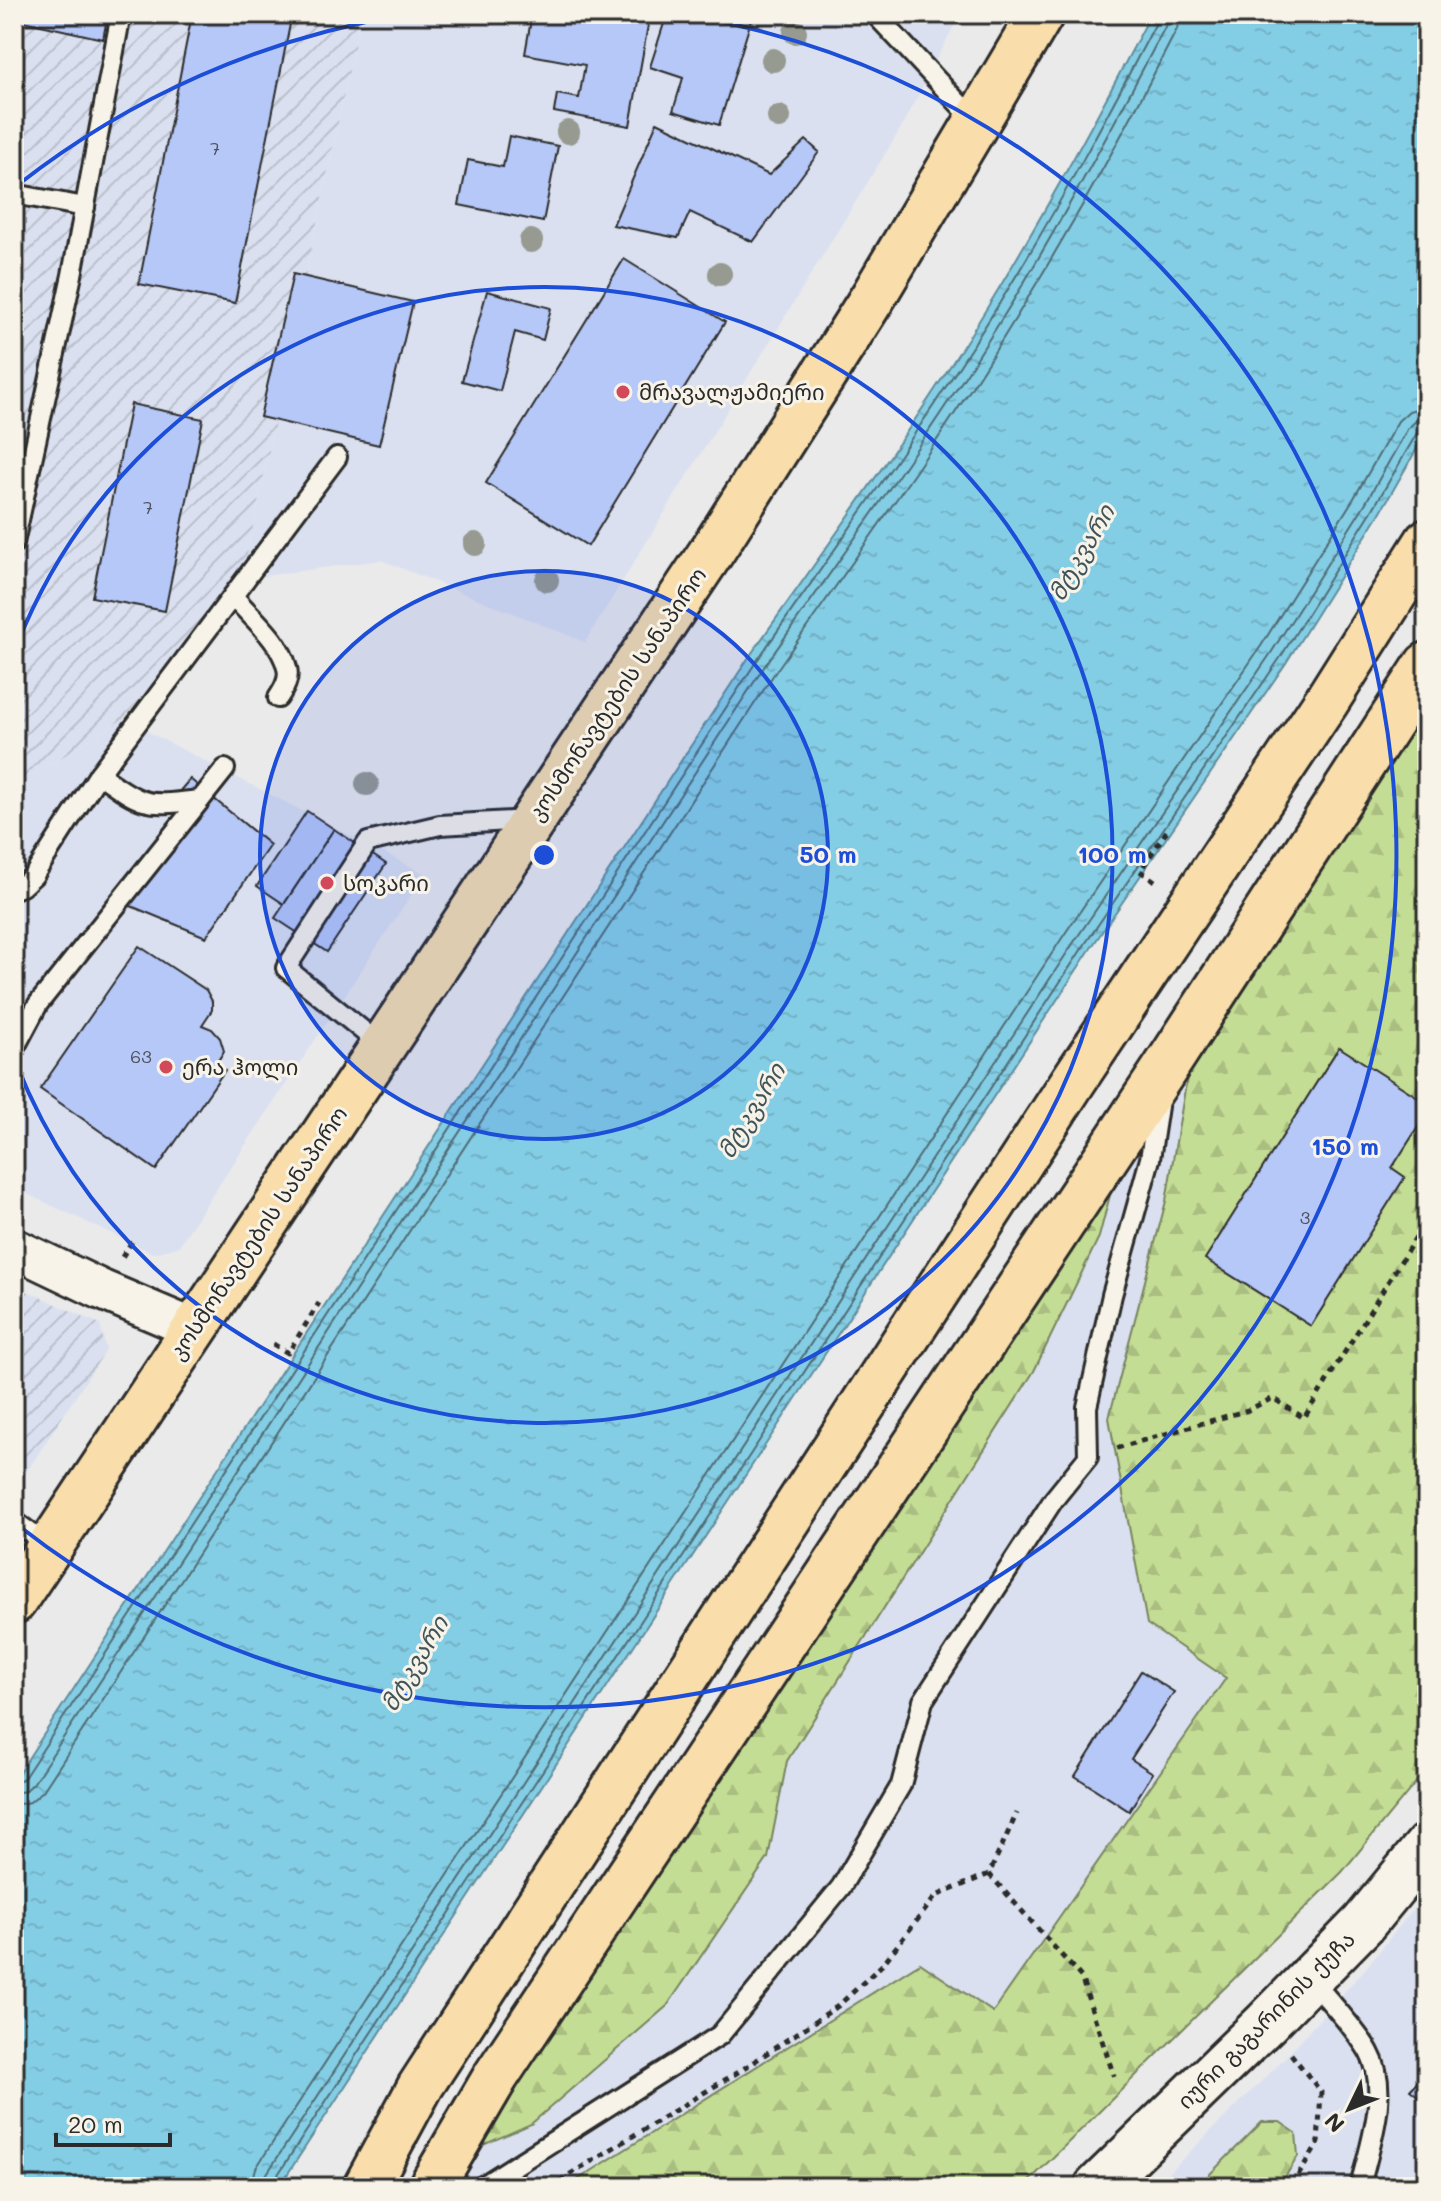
<svg xmlns="http://www.w3.org/2000/svg" width="1441" height="2201" viewBox="0 0 1441 2201" font-family="Mali,'Noto Sans Georgian',sans-serif">
<defs>
<pattern id="industrial-furrows" width="10" height="10" patternUnits="userSpaceOnUse" patternTransform="scale(2)"><rect width="10" height="10" fill="#dae0ef"/><path d="M-1 1l2-2M0 10L10 0M9 11l2-2" fill="none" stroke="#bbc0cd"/></pattern>
<pattern id="forest-firs" width="22" height="20" patternUnits="userSpaceOnUse" patternTransform="scale(2)"><rect width="22" height="20" fill="#c4dd94"/><path d="M5 1l3.5 6h-7zM16 11l3.5 6h-7z" fill="#a9be80"/></pattern>
<pattern id="water-ripples" width="26" height="14" patternUnits="userSpaceOnUse" patternTransform="scale(2)"><rect width="26" height="14" fill="#84cee5"/><path d="M2 4q2-2 4 0t4 0M15 11q2-2 4 0t4 0" fill="none" stroke="#72b1c5"/></pattern>
</defs>
<rect width="100%" height="100%" fill="#eaeaeb"/>
<filter id="ink" filterUnits="userSpaceOnUse"><feTurbulence type="fractalNoise" baseFrequency=".0125" numOctaves="2"/><feDisplacementMap in="SourceGraphic" scale="16" xChannelSelector="R" yChannelSelector="G"/><feConvolveMatrix kernelMatrix="1 2 1 2 8 2 1 2 1" color-interpolation-filters="sRGB"/></filter>
<g filter="url(#ink)">
<g fill="#dae0ef">
<path d="M361,14h599l-56,109 -319,519 -204,-82 -139,19z"/>
<path d="M123,719l302,155 -247,373 -25,6 -139,-65v-401z"/>
<path d="M1191,1054l-25,147 -19,423 80,53 -234,336 -73,-50 -356,224h-114l15,-34 202,-147 101,-148 19,-97 247,-390 65,-134 21,-80z"/>
<path d="M1427,1892v295h-273l130,-128 81,-90z"/>
</g>
<g fill="url(#industrial-furrows)">
<path d="M14,14h347l-119,565 -119,140 -109,68z"/>
<path d="M14,1285l86,39 6,26 -92,141z"/>
</g>
<g fill="url(#forest-firs)" stroke="#788460" stroke-width="2">
<path d="M1427,706v1063l-85,103 -319,315h-457l354,-224 73,49 233,-334 -79,-54 -38,-206 57,-217 25,-147z"/>
<path d="M1120,1157l-21,80 -65,134 -247,390 -19,97 -101,148 -136,118 -66,29z"/>
<path d="M1262,2122h18l16,11 2,23 -19,31h-82z"/>
</g>
<path fill="url(#water-ripples)" stroke="#608d9b" stroke-width="2" d="M1151,14h276v417l-47,82 -94,150 -195,285 -812,1239h-265v-407l735,-1123c86,-122 175,-244 252,-372 53,-89 102,-179 150,-271z"/>
<g fill="none" stroke-linecap="round" stroke-linejoin="round">
<g stroke="#4f6c75" stroke-width="2">
<path d="M14,1783l10,-5 732,-1116c85,-122 173,-244 251,-371 54,-88 102,-179 150,-270l1,-7"/>
<path d="M14,1793l11,-2 8,-7 731,-1117c86,-122 174,-244 252,-371 53,-88 102,-179 150,-271l2,-11"/>
<path d="M14,1805l16,-3 13,-11 731,-1117c86,-123 175,-245 252,-373 54,-89 104,-179 151,-272l3,-15"/>
<path d="M251,2187l5,-19 810,-1236 195,-286 93,-148 44,-77 11,-10 18,-5"/>
<path d="M263,2187l3,-12 810,-1236 195,-286 94,-149 43,-76 9,-8 10,-1"/>
<path d="M273,2187l2,-8 810,-1235 195,-286 93,-149 44,-76 10,-4"/>
</g>
</g>
<g fill="#b6c8f8" stroke="#2b2b2b" stroke-width="2">
<path d="M14,14h94l-5,25 -89,-20z"/>
<path d="M192,14h100l-57,289 -96,-19z"/>
<path d="M532,14h118l-20,112 -76,-14 3,-18 22,4 6,-33 -60,-11z"/>
<path d="M667,14h86l-34,111 -46,-14 10,-33 -33,-11z"/>
<path d="M657,122l112,53 37,-35 13,12 -66,90 -63,-30 -12,26 -65,-13z"/>
<path d="M509,136l49,10 -15,76 -84,-17 9,-45 35,7z"/>
<path d="M624,259l101,63 -137,224 -102,-63z"/>
<path d="M293,274l120,28 -34,143 -119,-28z"/>
<path d="M487,291l64,17 -8,32 -28,-8 -15,59 -38,-10z"/>
<path d="M131,404l72,15 -38,192 -73,-14z"/>
<path d="M190,779l80,66 -64,92 -80,-33 64,-78 -23,-20z"/>
<path d="M307,811l27,18 -50,75 -27,-18z"/>
<path d="M334,829l52,35 -59,88 -52,-34z"/>
<path d="M14,832l8,1 -7,46h-1z"/>
<path d="M139,946l67,44 6,11v9l-10,15 10,4 8,9 4,13 -8,13 9,6 -69,100 -116,-81z"/>
<path d="M1339,1047l88,56v10l-35,55 13,9 -94,149 -106,-67z"/>
<path d="M1141,1671l33,21 -43,67 22,14 -24,38 -54,-35z"/>
<path d="M1427,2072v31l-17,-13z"/>
</g>
<g fill="none" stroke-linecap="round" stroke-linejoin="round">
<defs>
<g id="lane">
<path d="M875,14l102,109"/>
<path d="M14,194l71,13"/>
<path d="M14,543l58,-268 49,-261"/>
<path d="M233,596c18,21 48,45 54,72 3,11 -3,21 -9,30"/>
<path d="M99,774c46,33 46,32 101,26"/>
<path d="M14,889l8,-3 12,-11 65,-101 238,-317"/>
<path d="M383,1047l-97,-79 82,-126 72,-17 88,-5"/>
<path d="M14,1049l24,-45 187,-235"/>
<path d="M14,1521l36,26"/>
<path d="M1310,1978c17,21 47,52 59,74 22,39 0,95 -9,135"/>
<path d="M481,2187l239,-152 121,-148 60,-102 22,-84 131,-202 34,-42 -1,-50 25,-112 38,-136 9,-59"/>
</g>
<path id="street" d="M14,1248l88,42 92,39"/>
<path id="secondary" d="M1097,2187l169,-164 97,-99 64,-78"/>
<path id="primary" d="M14,1601l700,-1053 159,-251 168,-283"/>
<g id="highway">
<path d="M366,2187l54,-100 654,-1007 252,-378 101,-160"/>
<path d="M431,2187l65,-111 668,-1006 263,-405"/>
</g>
</defs>
<use href="#lane" stroke="#2b2b2b" stroke-width="24"/>
<use href="#street" stroke="#2b2b2b" stroke-width="44"/>
<use href="#secondary" stroke="#2b2b2b" stroke-width="50"/>
<use href="#primary" stroke="#2b2b2b" stroke-width="50"/>
<use href="#highway" stroke="#2b2b2b" stroke-width="50"/>
<g stroke="#2b2b2b" stroke-width="5" stroke-dasharray="6 6" stroke-linecap="butt">
<path d="M1155,881l-15,-10 30,-45"/>
<path d="M122,1257l11,-17"/>
<path d="M273,1344l15,9 31,-50"/>
<path d="M1117,1448l131,-38 25,-12 31,20 123,-199"/>
<path d="M989,1874l92,103 33,99"/>
<path d="M1291,2054l30,38 -3,52 -27,43"/>
<path d="M549,2187l194,-118 95,-63 44,-41 54,-69 53,-22 28,-61"/>
</g>
<use href="#lane" stroke="#f7f3e8" stroke-width="18"/>
<use href="#street" stroke="#f7f3e8" stroke-width="38"/>
<use href="#secondary" stroke="#f7f3e8" stroke-width="44"/>
<use href="#primary" stroke="#f9deab" stroke-width="44"/>
<use href="#highway" stroke="#f9deab" stroke-width="44"/>
</g>
<g fill="#969a90">
<circle cx="795" cy="32" r="12"/>
<circle cx="773" cy="60" r="12"/>
<circle cx="779" cy="117" r="12"/>
<circle cx="568" cy="132" r="12"/>
<circle cx="531" cy="241" r="12"/>
<circle cx="720" cy="274" r="12"/>
<circle cx="475" cy="544" r="12"/>
<circle cx="547" cy="580" r="12"/>
<circle cx="367" cy="784" r="12"/>
</g>
</g>
<circle cx="544" cy="855" r="284" fill="#1d4ed8" fill-opacity=".12"/>
<g fill="none" stroke="#1d4ed8" stroke-width="4">
<circle cx="544" cy="855" r="284"/>
<path d="M16 647A568 568 0 1 1 16 1063"/>
<path d="M19 184A852 852 0 0 1 403 15M685 15A852 852 0 1 1 19 1526"/>
</g>
<g fill="#d1495b" stroke="#f7f3e8" stroke-width="3">
<circle cx="623" cy="392" r="8"/>
<circle cx="327" cy="883" r="8"/>
<circle cx="166" cy="1067" r="8"/>
</g>
<g text-anchor="middle" stroke-width="6" stroke-linejoin="round" paint-order="stroke">
<g font-size="18" fill="#4e525e">
<text x="215" y="155">7</text>
<text x="148" y="514">7</text>
<text x="141" y="1063">63</text>
<text x="1305" y="1224">3</text>
</g>
<g font-size="22" fill="#2b2b2b" stroke="#f7f3e8" text-anchor="start">
<text x="639" y="400">მრავალჟამიერი</text>
<text x="343" y="891">სოკარი</text>
<text x="182" y="1075">ერა ჰოლი</text>
</g>
<g font-size="22" fill="#2b2b2b" stroke="#f7f3e8">
<text transform="translate(617 694) rotate(-56)" y="8">კოსმონავტების სანაპირო</text>
<text transform="translate(258 1233) rotate(-56)" y="8">კოსმონავტების სანაპირო</text>
<text transform="translate(1266 2020) rotate(-45)" y="8">იური გაგარინის ქუჩა</text>
</g>
<g font-size="24" font-style="italic" fill="#41545a" stroke="#f7f3e8">
<text transform="translate(1082 553) rotate(-60)" y="8">მტკვარი</text>
<text transform="translate(752 1111) rotate(-59)" y="8">მტკვარი</text>
<text transform="translate(415 1664) rotate(-59)" y="8">მტკვარი</text>
</g>
</g>
<circle cx="544" cy="855" r="12" fill="#1d4ed8" stroke="#f7f3e8" stroke-width="4"/>
<g font-size="24" text-anchor="middle" font-weight="bold" fill="#1d4ed8" stroke="#f7f3e8" stroke-width="6" stroke-linejoin="round" paint-order="stroke">
<text x="828" y="863">50 m</text>
<text x="1112" y="863">100 m</text>
<text x="1345" y="1155">150 m</text>
</g>
<rect width="1441" height="2201" fill="none" stroke="#f7f3e8" stroke-width="48"/>
<rect x="24" y="24" width="1393" height="2153" fill="none" stroke="#2b2b2b" stroke-width="3" filter="url(#ink)"/>
<g transform="translate(1349 2109) rotate(227)" stroke="#f7f3e8" stroke-width="6" paint-order="stroke">
<path d="M0-6L14 30L0 20L-14 30Z" fill="#2b2b2b"/>
<text y="-12" font-size="22" font-weight="bold" text-anchor="middle" fill="#2b2b2b">N</text>
</g>
<path d="M56 2133v12h114v-12" fill="none" stroke="#2b2b2b" stroke-width="4"/>
<text x="68" y="2133" font-size="24" fill="#2b2b2b" stroke="#f7f3e8" stroke-width="6" paint-order="stroke">20 m</text>
</svg>
